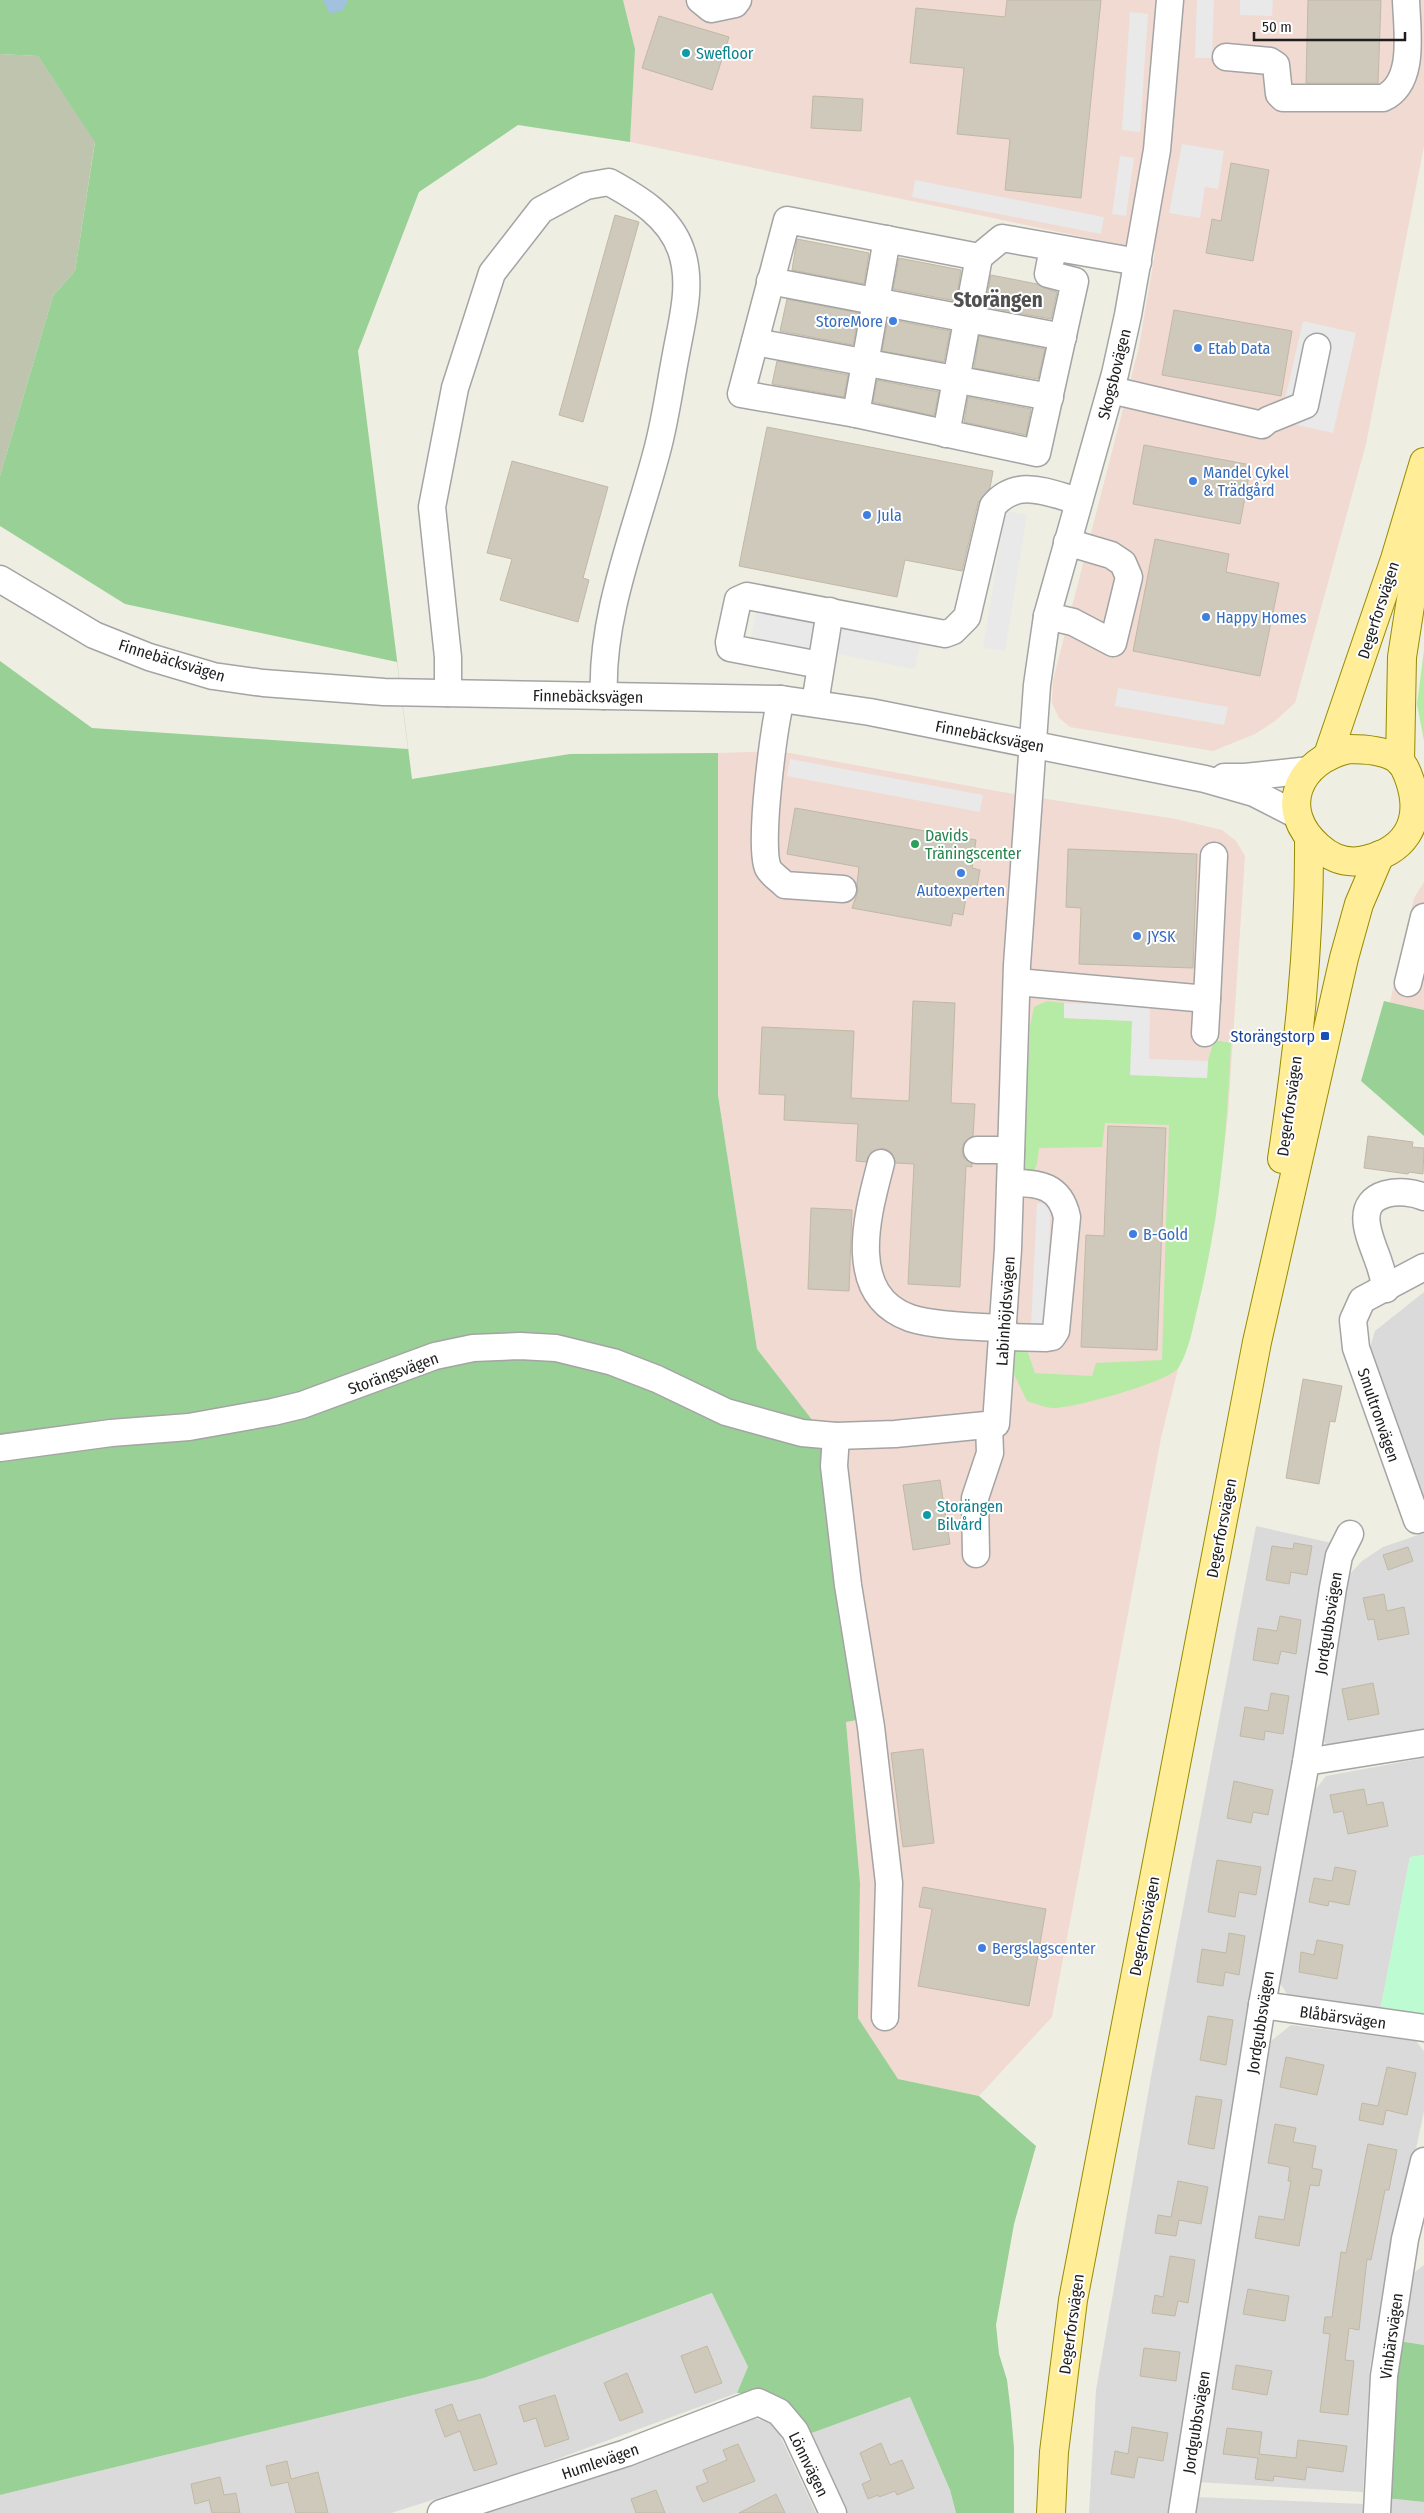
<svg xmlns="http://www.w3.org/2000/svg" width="1424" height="2513" viewBox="0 0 1424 2513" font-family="'Fira Sans Condensed',sans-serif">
<rect width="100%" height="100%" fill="#efeee2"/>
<g fill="#dbdada">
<path d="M1424,1292v211l-55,-152 6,-20z"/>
<path d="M1256,1526l76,17 -160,970h-83l7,-123 56,-319z"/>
<path d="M1424,1533v201l-90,17 -11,-10 -1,-14 26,-151 14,-15 21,-14z"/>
<path d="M1424,1758v97l-14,2 -30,154 -89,-11 -15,-23 29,-174 21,-27z"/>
<path d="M1291,2025l125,16 8,10v60l-54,254 -7,127 -166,-10 41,-233 33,-208z"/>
<path d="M1424,2265v80l-25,-4 12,-66z"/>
<path d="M713,2293l35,75 -11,25 -221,81 -125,39h-391v-18l484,-117z"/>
<path d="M910,2397l40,93 6,23h-116l-31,-79z"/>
<path d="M745,2415l30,10 41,88h-335l39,-12z"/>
<path d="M1196,2497l168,7 -1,9h-169z"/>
<path d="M1386,2498l38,4v11h-38z"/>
</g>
<g fill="#f1dad1">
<path d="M623,0h801v146l-58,298 -71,259 -20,18 -20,13 -42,17 -143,-24 -11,-9 -7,-15 1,-23 86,-333 16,-95 -525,-110 5,-93z"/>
<path d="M779,751l223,41 174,27 46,11 14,11 9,15 -17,258 -13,109 -24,112 -13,34 -17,69 -109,579 -73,79 -81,-17 -40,-61 2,-135 -14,-161 11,-2 -37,-290 -63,-81 -39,-254v-342z"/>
<path d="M1424,882v128l-34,-8 24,-104z"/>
</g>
<path fill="#bec4ae" d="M0,54l38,2 57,85 -20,130 -22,25 -53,180z"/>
<g fill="#b6eba6">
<path d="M1424,650v91l-7,-37z"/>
<path d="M1047,1001l17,2v15l69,3 -2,54 76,3 1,-17 6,-21 17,3c-4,90 -12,180 -34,267 -4,17 -9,44 -19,58 -9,14 -107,41 -125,40 -8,0 -18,-5 -26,-7l-16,-33 2,-20 14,2 8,23 57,3 4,-13 66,-3 7,-235 -64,-2 -3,24 -63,1 -2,16 -4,9 -10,-6 7,-141 4,-19z"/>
</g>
<g fill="#98d095">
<path d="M0,0h623l12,49 -5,93 -112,-17 -99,67 -61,159 54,428 158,-25 148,-1v342l39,254 63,81 37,290 -11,2 14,161 -2,135 40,61 81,17 57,50 -22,78 -18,101 3,29 8,26 4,33 3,35v65h-58l-6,-23 -40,-93 -101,37 -42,-41h-30l11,-26 -36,-74 -228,85 -484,117v-1834l92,67 316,21 -11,-87 -272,-58 -125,-78v-50l53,-180 22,-25 20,-129 -57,-86 -38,-2z"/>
<path d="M1384,1001l40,9v126l-63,-55z"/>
<path d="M1399,2341l25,4v157l-38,-4z"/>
</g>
<path fill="#bdfbd2" d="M1424,1855v162l-44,-6 30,-154z"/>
<g fill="#e9e9e9">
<path d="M1197,0h17l-2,58h-17z"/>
<path d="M1240,0h33l-1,16 -32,-1z"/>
<path d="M1130,12l18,2 -8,118 -18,-2z"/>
<path d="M1182,144l42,7 -6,38 -13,-2 -5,31 -31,-5z"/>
<path d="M1120,156l14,2 -8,58 -14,-2z"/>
<path d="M915,180l189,37 -3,17 -189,-37z"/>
<path d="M1303,321l53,12 -23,100 -53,-12z"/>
<path d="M1005,511l22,4 -22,136 -22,-3z"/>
<path d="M760,592l164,32 -9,45 -164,-32z"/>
<path d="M1118,688l110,19 -4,18 -109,-19z"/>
<path d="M790,759l193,36 -3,17 -193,-36z"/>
<path d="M1064,1003l86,3 -1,53 59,2 -1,17 -77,-3 2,-54 -68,-3z"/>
<path d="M1037,1203l14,1 -6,122h-14z"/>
</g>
<path fill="#a1c1de" d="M323,0h24l1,1 -5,9 -13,4z"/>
<g fill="#cfc9bc" stroke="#c1b8a4">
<path d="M1007,0h94l-20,198 -76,-8 5,-51 -53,-5 7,-66 -54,-5 6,-55 89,9z"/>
<path d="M1308,0h73l-3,83h-72z"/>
<path d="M659,16l70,21 -17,53 -70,-22z"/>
<path d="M813,96l50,3 -2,32 -50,-3z"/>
<path d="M1231,163l38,7 -16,91 -47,-8 6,-34 9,2z"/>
<path d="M615,215l24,7 -56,200 -24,-7z"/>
<path d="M797,239l72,14 -5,31 -72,-14z"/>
<path d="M899,258l62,12 -5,31 -63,-12z"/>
<path d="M991,275l46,9 7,4 13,4 -6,27 -66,-12z"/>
<path d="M787,299l72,14 -6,32 -73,-14z"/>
<path d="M1174,310l118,21 -11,65 -119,-21z"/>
<path d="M888,319l62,12 -6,31 -62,-11z"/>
<path d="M979,336l66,13 -7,30 -64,-11z"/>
<path d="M777,361l71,14 -4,22 -72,-13z"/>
<path d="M877,380l62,12 -5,24 -61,-14z"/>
<path d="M968,397l63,12 -5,26 -62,-13z"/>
<path d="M767,427l226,44 -3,17 -12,15 -16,68 -57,-11 -8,37 -158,-31z"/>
<path d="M1144,445l107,20 -11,59 -107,-20z"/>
<path d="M512,461l96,26 -25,91 6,2 -11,42 -78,-22 12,-41 -25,-6z"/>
<path d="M1155,539l74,15 -3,18 53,11 -19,93 -127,-25z"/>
<path d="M795,808l181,32 -4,28 8,2 -3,17 -9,-1 -5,29 -10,-2 -2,13 -99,-18 6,-17 -1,-8 2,-16 -72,-13z"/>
<path d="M1068,849l129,5 -4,114 -114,-4 2,-56 -15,-1z"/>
<path d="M913,1001l42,2 -4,100 24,1 -2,32 -9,6 -2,8 2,8 8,6v3l-6,-1 -6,121 -52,-3 6,-120 -18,-1 -4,-10 -8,-5 -13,4 -5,10 -10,-1 2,-37 -74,-4 1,-25 -26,-1 3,-67 92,4 -3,67 58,3z"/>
<path d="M1108,1126l58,2 -9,222 -76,-3 5,-112 18,1z"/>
<path d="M1368,1136l45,6 -1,5 12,1 -1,26 -14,-2 -1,2 -44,-6z"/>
<path d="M811,1208l41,2 -3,81 -41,-2z"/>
<path d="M1303,1379l39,7 -7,36 -5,-1 -11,63 -33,-6z"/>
<path d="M940,1480l10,64 -37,6 -10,-65z"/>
<path d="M1294,1543l18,3 -5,29 -16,-3 -2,12 -23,-4 6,-34 21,3z"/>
<path d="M1408,1547l5,14 -25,9 -5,-15z"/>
<path d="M1384,1594l3,17 17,-4 5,27 -31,6 -4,-21 -6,1 -5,-22z"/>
<path d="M1280,1616l21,4 -5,34 -15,-3 -3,13 -25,-4 5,-32 19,3z"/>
<path d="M1373,1683l6,31 -31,6 -6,-31z"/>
<path d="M1271,1693l18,3 -6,38 -18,-3 -1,9 -24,-4 5,-29 23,4z"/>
<path d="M923,1749l11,94 -31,4 -12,-94z"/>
<path d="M1234,1781l39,9 -5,25 -15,-3 -2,11 -24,-5z"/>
<path d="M1364,1789l3,16 16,-3 5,24 -40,8 -5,-23 -9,2 -4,-18z"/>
<path d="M1217,1860l44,7 -5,28 -17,-3 -4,25 -27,-5z"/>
<path d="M1335,1867l21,4 -7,34 -20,-4 -1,5 -19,-4 5,-24 18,3z"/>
<path d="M923,1887l123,22 -17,97 -111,-20 14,-77 -13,-2z"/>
<path d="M1229,1933l16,3 -6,39 -14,-3 -2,14 -26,-4 5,-33 24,4z"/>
<path d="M1317,1940l26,5 -6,34 -38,-7 2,-20 13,3z"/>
<path d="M1208,2016l25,4 -7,45 -26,-5z"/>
<path d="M1286,2057l38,8 -7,30 -37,-8z"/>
<path d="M1387,2067l29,6 -9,42 -21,-5 -3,15 -24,-5 3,-17 16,3z"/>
<path d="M1196,2096l26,4 -8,49 -26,-5z"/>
<path d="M1275,2124l21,4 -3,14 23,4 -4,22 10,2 -3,16 -9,-1 -11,61 -44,-8 4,-22 25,4 7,-39h-3l2,-14 -22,-4z"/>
<path d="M1368,2144l29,6 -8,40h-4l-14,70 -4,-1 -8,71 -10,-2 -4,32 9,1 -6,54 -28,-3 10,-78 -7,-1 2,-16h7l9,-65 5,1z"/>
<path d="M1178,2181l30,6 -7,37 -22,-4 -3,16 -21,-3 3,-18 13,2z"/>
<path d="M1170,2256l25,4 -7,43 -10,-2 -3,15 -23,-3 3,-18 8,2z"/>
<path d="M1248,2289l41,7 -4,25 -42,-7z"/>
<path d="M707,2346l15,37 -27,10 -14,-37z"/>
<path d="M1144,2348l36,4 -4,29 -36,-5z"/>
<path d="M1236,2365l36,6 -5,24 -35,-6z"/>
<path d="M627,2373l16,39 -23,9 -16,-38z"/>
<path d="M555,2395l14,44 -24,8 -9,-29 -12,4 -5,-16z"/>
<path d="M452,2404l6,17 22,-7 17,50 -23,7 -14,-40 -15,6 -10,-27z"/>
<path d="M1132,2427l36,6 -5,28 -25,-4 -4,21 -23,-4 4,-23 13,3z"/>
<path d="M1227,2428l35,4 -3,22 37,4 2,-18 49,6 -4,26 -36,-5 -2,13 -31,-4 -1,5 -18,-2 3,-21 -35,-4z"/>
<path d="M881,2443l9,22 12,-5 12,28 -17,7 -2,-4 -16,6 -1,-2 -10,4 -6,-15 9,-4 -11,-27z"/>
<path d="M738,2444l17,37 -52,21 -7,-15 12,-5 -5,-12 24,-10 -4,-10z"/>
<path d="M287,2461l4,18 27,-7 10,41h-32l-8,-31 -17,4 -5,-20z"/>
<path d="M220,2477l4,18 12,-2 4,20h-28l-3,-13 -14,4 -4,-20z"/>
<path d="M656,2490l9,23h-29l-5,-14z"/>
<path d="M776,2494l9,19h-46z"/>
</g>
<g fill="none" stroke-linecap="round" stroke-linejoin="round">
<defs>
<g id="minor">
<path d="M700,0l11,9 24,-5 3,-4"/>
<path d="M1226,57l44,4 6,4 3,29 4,4h100c33,-15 24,-67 23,-98"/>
<path d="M1053,248l-5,26 27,7 -38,172 -181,-39 -115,-20 46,-174 192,37 23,-19 136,24"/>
<path d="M770,281l293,56"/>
<path d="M755,342l295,55"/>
<path d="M1111,390l151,35 6,-5 37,-15 12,-58"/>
<path d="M856,414l31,-175"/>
<path d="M946,434l33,-177"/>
<path d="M0,579l94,56 55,22 64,19 50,7 121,9 397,7 89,13 335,67 49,14 43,22"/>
<path d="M1047,616l26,6 40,21 16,-66 -6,-14 -12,-8 -44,-13"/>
<path d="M820,665l-90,-17 -1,-6 9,-42 9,-4 198,38 8,-3 14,-14 26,-111c24,-29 55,-13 86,-5"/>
<path d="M448,693v-36l-16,-150 23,-119 37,-115 49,-63 45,-24 23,-4c29,16 60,34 72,68 12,34 1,70 -5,104 -6,31 -10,62 -18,93 -20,79 -58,167 -54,249"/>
<path d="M781,699c-7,28 -23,146 -13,169 3,6 12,12 17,17l58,4"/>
<path d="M815,703l15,-92"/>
<path d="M1224,777h21l65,-7"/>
<path d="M1017,982l190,17 7,-143"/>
<path d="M1408,983l16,-66"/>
<path d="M1205,1033l2,-34"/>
<path d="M977,1150h34"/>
<path d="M881,1163c-13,50 -37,131 29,155 23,8 69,9 94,10"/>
<path d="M1424,1267l-62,33 -9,20 3,28 61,172 7,-2"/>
<path d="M1386,1289c-2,-9 -4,-18 -7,-26 -7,-22 -28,-59 7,-69 12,-3 27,-2 38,3"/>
<path d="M1004,1337l42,1 6,-1 4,-6 11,-114c-7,-32 -28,-34 -56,-34"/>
<path d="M836,1436l-2,30 14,119 23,142 18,156 -4,134"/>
<path d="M0,1448l111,-15 78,-6 84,-15 29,-7 133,-49 38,-8 47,-2 36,2 57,14 44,17 69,33 76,21 34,3 59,-2 101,-10 12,-175 9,-284 20,-280 10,-69 68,-242 13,-59 29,-165 13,-150"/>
<path d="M976,1554l-1,-56 15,-45 -1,-28"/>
<path d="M1306,1762l118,-19"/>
<path d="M1262,2005l162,23"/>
<path d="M441,2513l185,-60 132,-51 21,10 16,19 38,82"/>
<path d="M1182,2513l80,-508 44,-243 27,-174 6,-32 11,-22"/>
<path d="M1377,2513l7,-137 21,-137 19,-78"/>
</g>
<g id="major">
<path d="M1349,749c14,0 32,1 45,8 9,4 13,15 16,24 14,43 -6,72 -50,80 -16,2 -29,-3 -41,-14 -43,-37 -21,-87 30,-98z"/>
<path d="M1328,755l67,-196 29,-97"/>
<path d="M1400,762l2,-105 22,-141"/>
<path d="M1282,1159c16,-106 28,-213 27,-321"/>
<path d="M1051,2513l3,-61 19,-152 162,-843 22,-115 87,-384 15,-54 21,-49"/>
</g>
</defs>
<use href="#minor" stroke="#a4a4a4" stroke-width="29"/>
<use href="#major" stroke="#968b00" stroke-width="30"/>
<use href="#minor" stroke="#fff" stroke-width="26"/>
<use href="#major" stroke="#ffed97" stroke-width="28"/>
</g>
<g fill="#0f9aa8" stroke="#fff" stroke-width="2">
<circle cx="686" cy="53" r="5"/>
<circle cx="927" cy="1515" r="5"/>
</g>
<g fill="#3f7fe0" stroke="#fff" stroke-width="2">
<circle cx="893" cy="321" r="5"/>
<circle cx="1198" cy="348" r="5"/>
<circle cx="1193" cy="481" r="5"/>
<circle cx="867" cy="515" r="5"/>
<circle cx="1206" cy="617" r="5"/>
<circle cx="961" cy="873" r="5"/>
<circle cx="1137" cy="936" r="5"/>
<circle cx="1133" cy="1234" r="5"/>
<circle cx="982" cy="1948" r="5"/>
</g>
<circle fill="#2e9e5b" stroke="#fff" stroke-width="2" cx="915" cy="844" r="5"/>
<rect fill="#1a4fb4" stroke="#fff" stroke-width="2" x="1320" y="1031" width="10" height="10" rx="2.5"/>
<g text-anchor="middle" stroke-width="4" stroke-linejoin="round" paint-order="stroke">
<g font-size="16" fill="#0d838f" stroke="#fff" text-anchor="start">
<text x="696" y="59">Swefloor</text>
<text x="937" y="1512">Storängen<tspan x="937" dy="18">Bilvård</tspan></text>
</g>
<g font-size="16" fill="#366cbe" stroke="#fff" text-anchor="start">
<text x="883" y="327" text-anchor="end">StoreMore</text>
<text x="1208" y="354">Etab Data</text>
<text x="1203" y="478">Mandel Cykel<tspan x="1203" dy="18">&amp; Trädgård</tspan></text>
<text x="877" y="521">Jula</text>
<text x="1216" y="623">Happy Homes</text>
<text x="961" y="896" text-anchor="middle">Autoexperten</text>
<text x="1147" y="942">JYSK</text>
<text x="1143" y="1240">B-Gold</text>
<text x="992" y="1954">Bergslagscenter</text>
</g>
<g font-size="16" fill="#1d1d1d" stroke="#fff">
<text transform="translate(1114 374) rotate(-76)" y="6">Skogsbovägen</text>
<text transform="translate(1378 610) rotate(-72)" y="6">Degerforsvägen</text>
<text transform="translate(172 660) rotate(17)" y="6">Finnebäcksvägen</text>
<text transform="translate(588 696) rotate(1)" y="6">Finnebäcksvägen</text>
<text transform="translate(990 736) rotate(11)" y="6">Finnebäcksvägen</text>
<text transform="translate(1289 1106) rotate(-82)" y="6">Degerforsvägen</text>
<text transform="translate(1005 1311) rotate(-86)" y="6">Labinhöjdsvägen</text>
<text transform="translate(393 1373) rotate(-20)" y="6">Storängsvägen</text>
<text transform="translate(1379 1415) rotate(71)" y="6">Smultronvägen</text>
<text transform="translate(1221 1528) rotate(-79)" y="6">Degerforsvägen</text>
<text transform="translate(1328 1623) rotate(-81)" y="6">Jordgubbsvägen</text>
<text transform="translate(1144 1926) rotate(-79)" y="6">Degerforsvägen</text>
<text transform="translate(1343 2017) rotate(8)" y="6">Blåbärsvägen</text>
<text transform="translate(1260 2022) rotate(-81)" y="6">Jordgubbsvägen</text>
<text transform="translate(1071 2324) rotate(-82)" y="6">Degerforsvägen</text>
<text transform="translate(1391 2336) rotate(-82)" y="6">Vinbärsvägen</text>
<text transform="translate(1196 2422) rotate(-81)" y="6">Jordgubbsvägen</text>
<text transform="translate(600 2461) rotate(-19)" y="6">Humlevägen</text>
<text transform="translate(809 2464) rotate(64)" y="6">Lönnvägen</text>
</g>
<g font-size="16" fill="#27864d" stroke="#fff" text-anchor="start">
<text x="925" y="841">Davids<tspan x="925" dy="18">Träningscenter</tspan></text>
</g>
<g font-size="16" fill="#164399" stroke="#fff" text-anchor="end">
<text x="1315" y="1042">Storängstorp</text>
</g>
<g font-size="21" font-weight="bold" fill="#505050" stroke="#fff">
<text x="998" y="307">Storängen</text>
</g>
</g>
<path d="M1254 32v8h151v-8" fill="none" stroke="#1d1d1d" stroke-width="2.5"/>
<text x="1262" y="32" font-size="15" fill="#1d1d1d" stroke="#ffffff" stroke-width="4" paint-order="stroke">50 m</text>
</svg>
